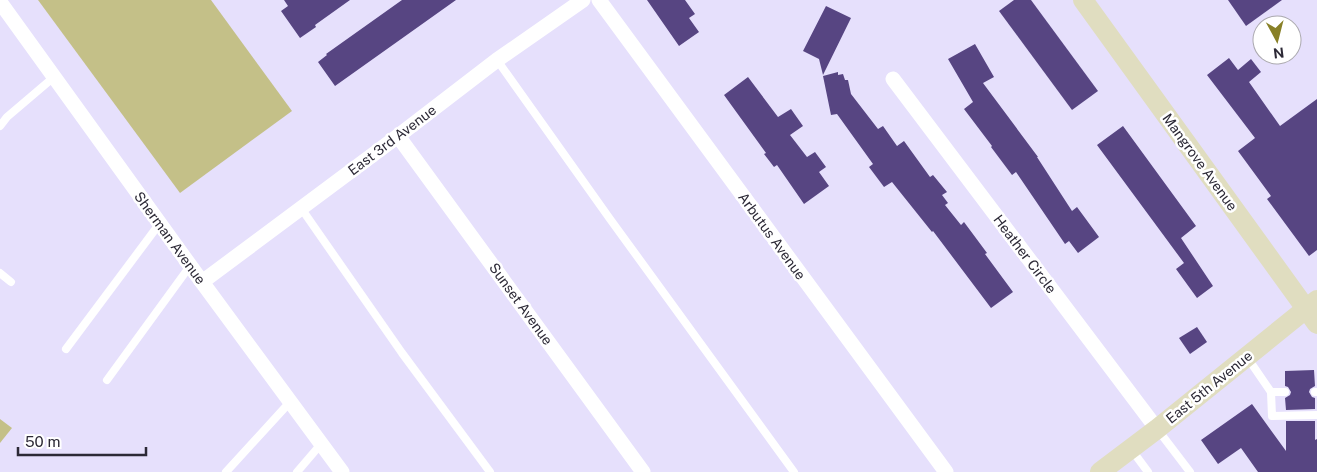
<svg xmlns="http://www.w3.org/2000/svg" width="1317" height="472" viewBox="0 0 1317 472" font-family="'Public Sans',sans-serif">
<rect width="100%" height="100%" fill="#e6e0fc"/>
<g fill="#c4c088">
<path d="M38,0h173l81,111 -112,82z"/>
<path d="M0,419l12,9 -12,15z"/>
</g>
<g fill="#574582">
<path d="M284,0h66l-35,25 1,2 -16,11 -19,-27 7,-5z"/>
<path d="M402,0h54l-121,86 -17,-24 9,-7 -1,-1z"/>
<path d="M647,0h38l10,14 -6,4 10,14 -20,14z"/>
<path d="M1014,0h17l67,91 -26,19 -73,-99z"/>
<path d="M1228,0h54l-36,26z"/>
<path d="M826,6l25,12 -28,57 -4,-16 -16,-8z"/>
<path d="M975,44l19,33 -11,6 55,74h-1l35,54 5,-4 22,30 -21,16 -9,-12 -4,3 -49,-72 -4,3 -21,-28 1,-1 -28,-37 9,-7 -25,-43z"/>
<path d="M1229,58l9,12 13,-11 10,13 -12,10 31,44 37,-27v151l-8,6 -42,-57 4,-3 -33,-45 17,-13 -48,-63z"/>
<path d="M838,72v3l5,-1 2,6h3l3,14 27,35 5,-3 14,20 7,-5 26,36 3,-2 14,17 -5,3 6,8 -3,2 16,20 3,-3 23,31 -2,1 28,38 -22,16 -58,-77 -1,1 -40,-50 -8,5 -15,-20 4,-3 -36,-50 -6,1 -8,-39z"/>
<path d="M748,77l30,40 13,-8 12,17 -13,9 17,22 8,-5 11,15 -7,5 10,14 -25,18 -27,-39 -3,2 -10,-13 2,-1 -42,-58z"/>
<path d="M1123,126l73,100 -15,12 32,48 -16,12 -21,-29 8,-6 -87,-118z"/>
<path d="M1197,327l10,15 -17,12 -11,-16z"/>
<path d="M1314,370l1,16 -5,3 -1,3 3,5 3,1v11l-29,1 -1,-12 5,-3 1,-3 -3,-5 -3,-1v-15z"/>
<path d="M1252,404l34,47v-30h29v19l2,-1v33h-59l-17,-24 -23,16 -17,-24z"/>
</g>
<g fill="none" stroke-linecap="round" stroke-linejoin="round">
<g stroke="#fff" stroke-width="8">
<path d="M497,60l113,159 184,253"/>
<path d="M0,126l7,-9 47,-40"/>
<path d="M301,208l101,145 88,119"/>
<path d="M0,273l11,9"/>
<path d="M66,349l94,-126"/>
<path d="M1247,357l24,35h14"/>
<path d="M107,380l83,-114"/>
<path d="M1271,392l1,24 45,-1"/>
<path d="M1315,392h2"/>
<path d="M1158,430l32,42"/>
<path d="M1131,449l17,23"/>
<path d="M226,472l64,-70"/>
<path d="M297,472l24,-28"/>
</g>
<g stroke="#fff" stroke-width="15">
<path d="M599,0l347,472"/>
<path d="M0,2l202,280 140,190"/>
<path d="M893,79l264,350"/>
<path d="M398,136l245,336"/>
<path d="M202,282l196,-146 99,-76 86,-60"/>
</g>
<g stroke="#e0ddc0" stroke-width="20">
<path d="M1083,0l234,324"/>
<path d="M1100,472l57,-43 160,-129"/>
</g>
</g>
<g text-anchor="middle" stroke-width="5" stroke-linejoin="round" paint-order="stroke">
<g font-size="14" fill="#2c2936" stroke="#fff">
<text transform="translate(392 140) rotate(-37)" y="5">East 3rd Avenue</text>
<text transform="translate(1200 162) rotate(54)" y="5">Mangrove Avenue</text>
<text transform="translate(772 236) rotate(54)" y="5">Arbutus Avenue</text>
<text transform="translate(170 238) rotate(54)" y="5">Sherman Avenue</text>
<text transform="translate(1025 254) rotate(53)" y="5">Heather Circle</text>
<text transform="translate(521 304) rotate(54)" y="5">Sunset Avenue</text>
<text transform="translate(1209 387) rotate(-39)" y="5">East 5th Avenue</text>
</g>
</g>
<g transform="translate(1277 40) rotate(173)"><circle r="24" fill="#ffffff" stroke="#aba9af"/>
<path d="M0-4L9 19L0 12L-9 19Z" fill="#888027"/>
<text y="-8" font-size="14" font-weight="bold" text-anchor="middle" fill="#2c2936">N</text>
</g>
<path d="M18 447v8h128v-8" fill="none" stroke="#2c2936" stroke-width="2.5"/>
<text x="25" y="447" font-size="15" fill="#2c2936" stroke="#ffffff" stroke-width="4" paint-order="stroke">50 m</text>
</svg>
